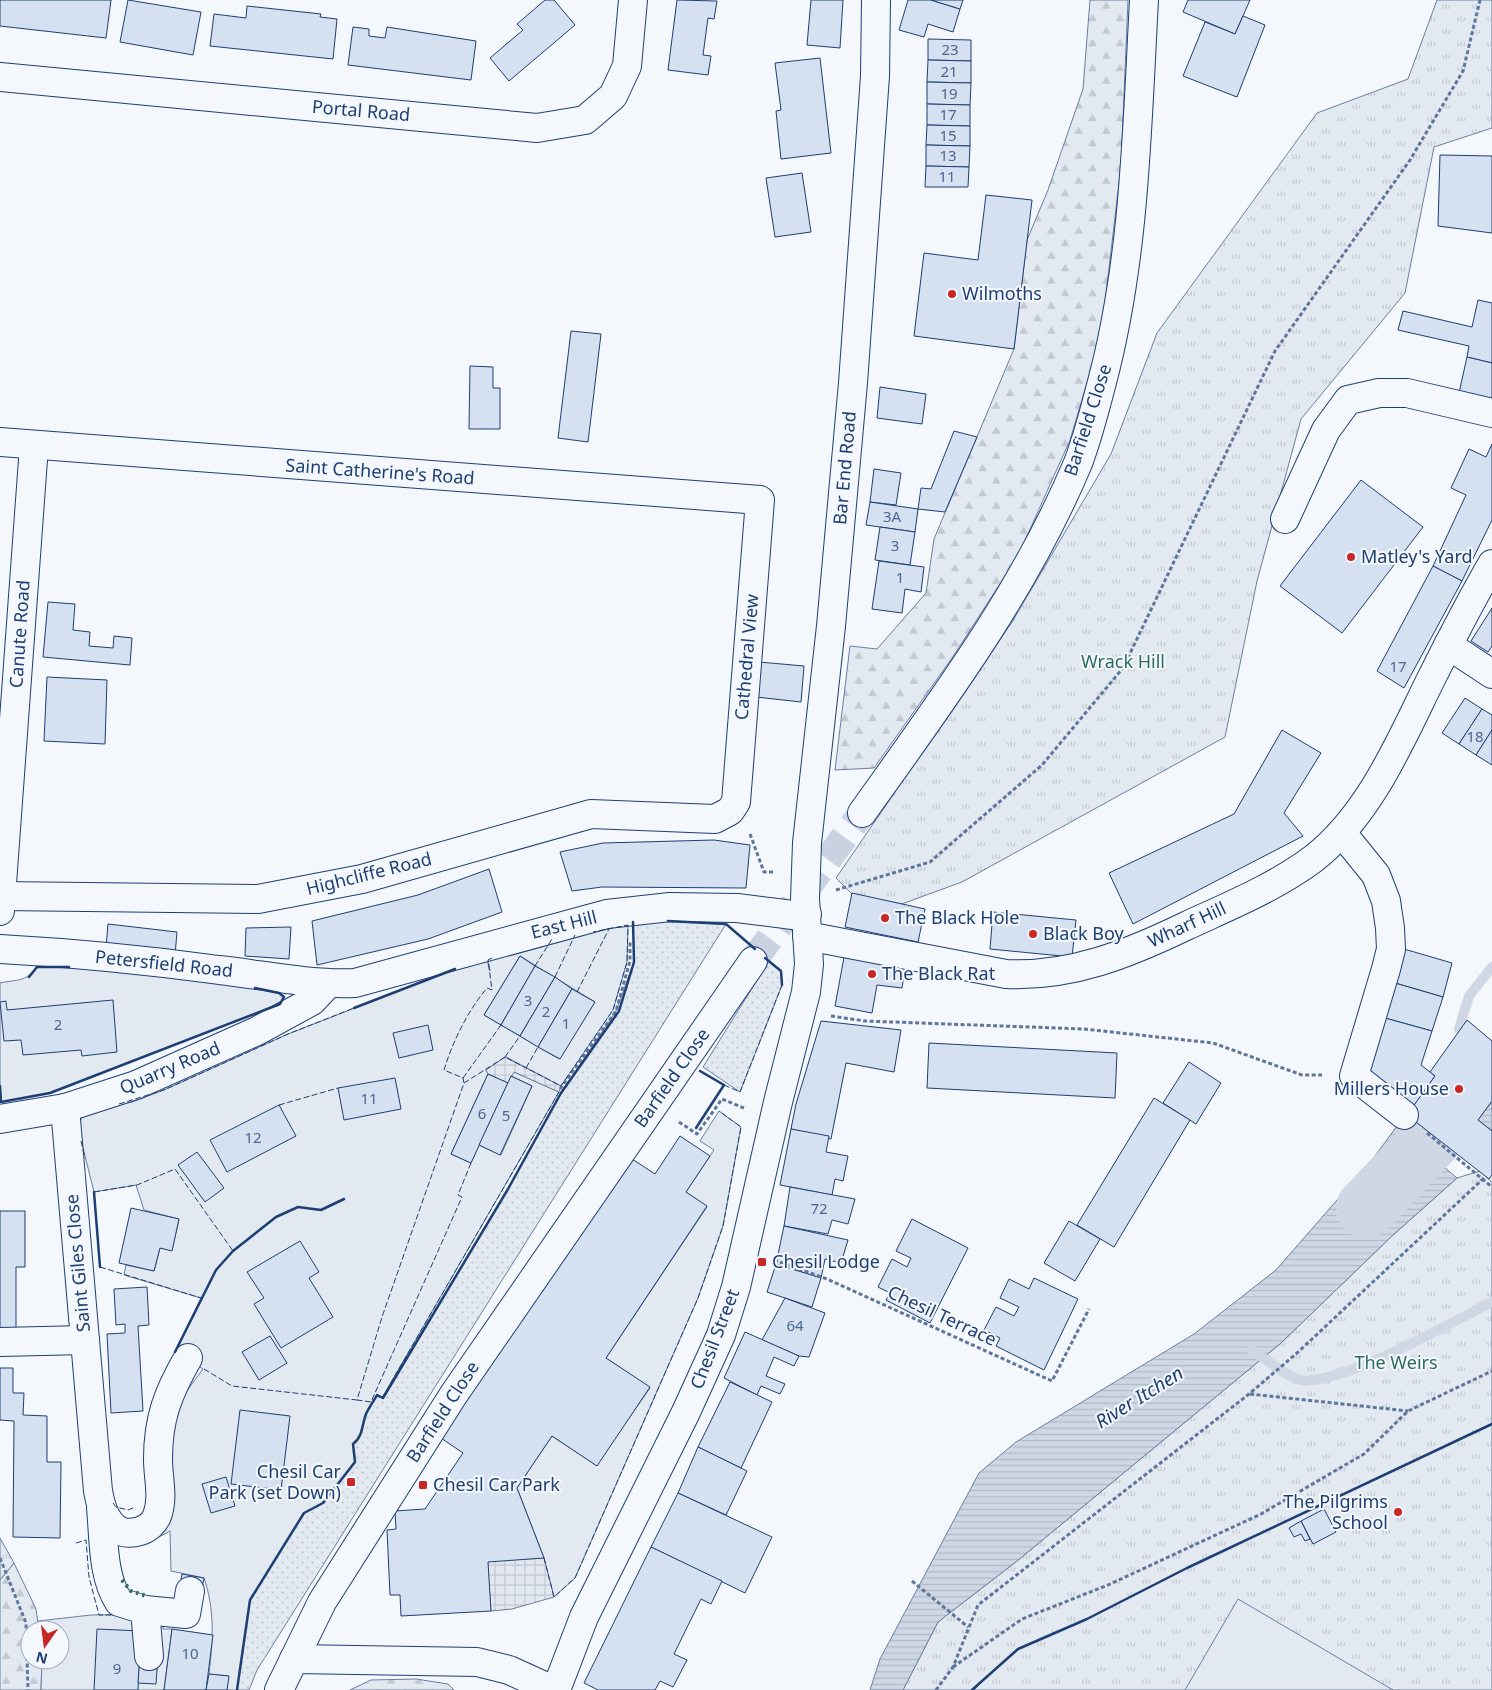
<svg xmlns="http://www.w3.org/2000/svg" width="1492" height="1690" viewBox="0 0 1492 1690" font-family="'Noto Sans',sans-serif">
<defs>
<pattern id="grass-dots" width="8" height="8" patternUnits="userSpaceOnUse" patternTransform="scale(1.25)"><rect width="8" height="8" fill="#e3e9f0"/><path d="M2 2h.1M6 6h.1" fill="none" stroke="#c2c9d1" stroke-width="1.8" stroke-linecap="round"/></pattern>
<pattern id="forest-firs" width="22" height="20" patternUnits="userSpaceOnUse" patternTransform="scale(1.25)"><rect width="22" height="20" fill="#e3e9f0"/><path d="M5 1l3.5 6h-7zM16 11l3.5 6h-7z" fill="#c2c9d1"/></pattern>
<pattern id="park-tufts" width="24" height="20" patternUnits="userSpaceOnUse" patternTransform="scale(1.25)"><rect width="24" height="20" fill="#e3e9f0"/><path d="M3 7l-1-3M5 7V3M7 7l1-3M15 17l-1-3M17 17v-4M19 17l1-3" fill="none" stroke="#c2c9d1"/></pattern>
<pattern id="plaza-grid" width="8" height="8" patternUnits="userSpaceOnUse" patternTransform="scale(1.25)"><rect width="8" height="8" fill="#e3e8f0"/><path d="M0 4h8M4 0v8" fill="none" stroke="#c2c8d1"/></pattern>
<pattern id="water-rules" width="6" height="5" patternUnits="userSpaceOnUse" patternTransform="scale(1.25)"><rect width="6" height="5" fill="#cfd7e4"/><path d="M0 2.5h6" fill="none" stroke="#b1bac7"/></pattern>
</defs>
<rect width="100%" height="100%" fill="#f4f7fb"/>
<g fill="url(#grass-dots)" stroke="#687fa3">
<path d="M633,917l93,7 -469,746 -8,20h-12l13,-90 54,-87 19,-10 30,-59 4,-3 9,-26 11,-20 6,3 125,-209 53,-96 55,-82 18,-49z"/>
<path d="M769,961l12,10 1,14 -42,107 -37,-25z"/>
</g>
<g fill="url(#forest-firs)" stroke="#687fa3">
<path d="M1090,0h38l-7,166 -20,170 -31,104 -52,116 -66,102 -78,110 -39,2 15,-124 27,3 49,-56 8,-54 80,-190 13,-109 21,-50 35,-101z"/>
<path d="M14,1563l22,46 3,21h-9v30h12l-1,30h-41v-110z"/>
<path d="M416,1679l32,5 6,6h-104l21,-10z"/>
</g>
<g fill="url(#park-tufts)" stroke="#687fa3">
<path d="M1437,0h55v128l-58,19 -29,146 -104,126 -44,162 -32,156 -263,145 -63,23 -38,-2 -25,-25 176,-256 99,-168 46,-121 160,-220 91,-34z"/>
<path d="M1480,1171l12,11v508h-518l14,-14 -16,14h-69l35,-68 79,-61 264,-218 111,-107 65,-58z"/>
<path d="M0,1538l14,25 -14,17z"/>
</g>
<g fill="#e3e9f0" stroke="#687fa3" fill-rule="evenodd">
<path d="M628,925l-1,37 -14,48 -52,76 -55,-29 -20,13 2,4 -37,80 20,9 8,-18 22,10 31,-69 -21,-10 3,-4 45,20 -177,306 -5,-2c-3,6 -8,12 -11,18 -4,10 -3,23 -13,30l2,18 -32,41 -19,10 -54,87 -13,90h-10l1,-14 -19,-2c4,-34 6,-64 -5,-96l-33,-7 -1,-40 -11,6 -7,-1 18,-19 4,-20 -4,-65 13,-36 20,-27 -28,-17 26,-54 -77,-23 2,-10 28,6 6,-23 12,2 7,-31 -35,-9 -8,-25 -42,7 -16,-64 6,-17 48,-9 32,-12 124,-56 198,-77 4,14 -2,-11 64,-21zM520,956l75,46 -36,57 -75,-44z"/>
<path d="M37,967h53l118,10 71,16 5,4 -4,7 -230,89 -50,9v-119c18,-4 24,0 37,-16z"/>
<path d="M719,1111l22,16 -18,99 -25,72 -123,280 -21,19 -10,-39 -27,-70 35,-52 44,29 54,-77 -44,-30 101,-151 -21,-15 28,-42 -14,-9z"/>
<path d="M1238,1599l155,91h-208z"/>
<path d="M164,1614l-1,15h9l-8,61h-123l1,-30h18v-30h-21l-1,-9 53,-6z"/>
</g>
<g fill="url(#plaza-grid)" stroke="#687fa3">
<path d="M505,1057l56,29 -2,6 -45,-20 -6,11 -20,-9 -2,-4z"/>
<path d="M544,1558l10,39 -42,12 -21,2 -4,-50z"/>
</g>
<g fill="url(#water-rules)" stroke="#687fa3">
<path d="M1492,1101v30l-14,-11z"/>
<path d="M1397,1126l60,52 -65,58 -111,107 -264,218 -79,61 -35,68h-33l10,-31 99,-186 37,-31 178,-108 82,-64 96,-110z"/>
</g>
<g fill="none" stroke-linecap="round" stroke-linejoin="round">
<g stroke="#cfd7e4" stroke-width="10">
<path d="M1459,1029l10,-33 23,-29"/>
<path d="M1422,1148l5,-16"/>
<path d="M1252,1350c11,7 36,28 49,30 39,6 151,-58 191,-78"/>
</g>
<path stroke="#cfd7e4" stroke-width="60" d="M1366,1208l68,-71"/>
</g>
<g fill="#d5e0f0" stroke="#1d3f73">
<path d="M0,0h111l-5,38 -106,-12z"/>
<path d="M128,0l73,12 -8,43 -73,-13z"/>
<path d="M545,0h9l21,25 -66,56 -19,-23 33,-28 -6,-6z"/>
<path d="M677,0l40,1 -3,18 -6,-1 -5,37 8,1 -3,19 -40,-5z"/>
<path d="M811,0h32l-3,48 -33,-3z"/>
<path d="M908,0h23l29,9 -7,23 -25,-8 -4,13 -25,-7z"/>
<path d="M931,0h32l-3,9z"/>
<path d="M1188,0h62l-15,34 -52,-22z"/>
<path d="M247,6l74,8 -1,3 17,2 -4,40 -123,-13 4,-32 32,4z"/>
<path d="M1243,16l22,9 -28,72 -54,-21 22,-54 30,12z"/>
<path d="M353,27l16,2v7l16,2 2,-11 89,14 -5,39 -123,-15z"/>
<path d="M928,39l43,1v21l-43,-1z"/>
<path d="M820,58l11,95 -50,6 -5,-48 5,-1 -6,-47z"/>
<path d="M928,60l43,1v22l-44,-1z"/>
<path d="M927,82l44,1 -1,22 -43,-1z"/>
<path d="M927,104l43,1v21l-43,-1z"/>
<path d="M927,125l43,1v20l-44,-1z"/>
<path d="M926,145l44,1 -1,21 -43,-1z"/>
<path d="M1440,155l52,1v77l-54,-7z"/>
<path d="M926,166l43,1 -1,20h-43z"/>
<path d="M802,173l9,59 -36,5 -9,-59z"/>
<path d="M986,195l46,5 -18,149 -100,-13 10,-83 54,7z"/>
<path d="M1478,300l14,3v60l-25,-6 2,-11 -71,-16 5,-19 69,16z"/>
<path d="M571,331l30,3 -13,108 -30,-4z"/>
<path d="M1467,357l25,6v47l-35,-8z"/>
<path d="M470,366l23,1v21h7v41h-31z"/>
<path d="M880,387l46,7 -4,30 -45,-6z"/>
<path d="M954,431l23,6 -32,75 -27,-3 3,-21 10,1z"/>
<path d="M1492,444v76l-30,61 -29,-15 33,-71 -15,-7 18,-39 17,8z"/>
<path d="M874,469l27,4 -5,32 -26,-3z"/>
<path d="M1361,480l62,47 -81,106 -62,-47z"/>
<path d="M870,502l48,7 -3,23 -49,-7z"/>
<path d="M880,527l35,5 -5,33 -35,-5z"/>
<path d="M879,561l45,6 -3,25 -16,-3 -3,24 -30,-4z"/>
<path d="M1433,566l29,15 -58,107 -27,-17z"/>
<path d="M48,602l27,2 -2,26 17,2 -1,14 24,2 1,-12 18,2 -2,27 -87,-8z"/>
<path d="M1492,608v38l-4,6 -17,-11z"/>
<path d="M759,662l45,4 -3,36 -45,-5z"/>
<path d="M47,677l60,3 -2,64 -61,-3z"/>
<path d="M1465,698l17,11 -23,35 -17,-11z"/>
<path d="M1482,709l10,6v15l-16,25 -17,-11z"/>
<path d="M1282,730l39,23 -37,60 19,23 -170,88 -24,-51 125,-59z"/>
<path d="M1492,730v35l-16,-10z"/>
<path d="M714,840l36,5 -4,43 -144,-1 -30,4 -12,-39 43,-9z"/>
<path d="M489,869l13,43 -74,27 -111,26 -5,-44 106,-26z"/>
<path d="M852,893l73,16 -7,33 -73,-15z"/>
<path d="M993,912l83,8 -4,37 -82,-8z"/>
<path d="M108,924l69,8 -2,23 -69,-8z"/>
<path d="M291,927l-2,32 -44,-3 1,-28z"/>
<path d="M1404,949l48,14 -9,34 -48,-14z"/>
<path d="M845,952l61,10 -4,26 -25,-3 -5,28 -37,-7z"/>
<path d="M520,956l15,10 -34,59 -17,-10z"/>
<path d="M535,966l20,11 -35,59 -19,-11z"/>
<path d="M555,977l17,12 -34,58 -18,-11z"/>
<path d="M1395,983l48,14 -11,34 -47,-13z"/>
<path d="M572,989l23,13 -35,57 -22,-12z"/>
<path d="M113,1000l4,52 -35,4 -1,-6 -58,5 -2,-15 -17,1 -4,-39 6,-1 1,9z"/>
<path d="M1385,1018l47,13 -11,34 14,11 -24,34 -43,-35z"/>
<path d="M1467,1020l25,21v60l-14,19 14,11v44l-3,4 -82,-64 28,-39 -5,-4z"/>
<path d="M821,1021l80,9 -7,42 -48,-9 -15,76 -40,-10 5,-25z"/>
<path d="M428,1025l5,25 -34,8 -6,-25z"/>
<path d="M929,1043l188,10 -2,45 -188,-10z"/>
<path d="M1189,1062l32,21 -25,41 -33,-21z"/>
<path d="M488,1074l20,9 -37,80 -20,-9z"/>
<path d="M511,1076l21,10 -32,69 -21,-10z"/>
<path d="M395,1078l6,31 -57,11 -6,-32z"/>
<path d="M1154,1098l36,22 -76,127 -37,-22z"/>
<path d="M279,1105l17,31 -69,36 -17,-32z"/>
<path d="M791,1129l38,7 -3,16 22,4 -5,25 -8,-2 -3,16 -52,-10z"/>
<path d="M680,1136l30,20 -24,36 21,14 -101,152 44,29 -53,79 -45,-30 -35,52 27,70 -56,4 3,49 -90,5 -1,-21h-10l-3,-65 9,-1 -1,-18 30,-2 38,-56 -22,-15 188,-281 26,17z"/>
<path d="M197,1152l27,36 -19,14 -27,-37z"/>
<path d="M790,1187l65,12 -7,25 -16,-4 -4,14 -44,-8z"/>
<path d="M131,1208l48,11 -7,32 -12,-3 -6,23 -35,-8z"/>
<path d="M0,1211h25v56h-9v64h-16z"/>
<path d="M912,1219l56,29 -38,75 -44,-23 4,-7 -12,-6 14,-28 15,8 4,-9 -15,-7z"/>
<path d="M1069,1221l31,18 -25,42 -31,-18z"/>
<path d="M784,1226l64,14 -7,23 -16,-4 -4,19 -45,-14z"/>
<path d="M300,1241l19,31 -10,6 24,39 -52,31 -27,-44 10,-6 -17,-26z"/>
<path d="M776,1264l45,14 -9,29 -45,-15z"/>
<path d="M1034,1278l44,21 -34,71 -48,-24 4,-8 -16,-8 12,-23 18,9 5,-9 -19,-9 9,-19 20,10z"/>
<path d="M147,1287l2,38 -11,1 5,85 -32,2 -4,-79 18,-1v-9l-9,1 -2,-36z"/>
<path d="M785,1298l40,15 -16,44 -10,-1 -37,-16z"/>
<path d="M745,1332l54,24 -5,10 -20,-9 -8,19 19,8 -5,10 -19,-8 -4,9 -33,-17z"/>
<path d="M270,1336l17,27 -28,17 -17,-28z"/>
<path d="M0,1368h13v25h11l-1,22 24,1v46h14l-1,76 -47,-1 1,-116 -14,-1z"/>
<path d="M730,1382l42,20 -31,66 -43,-21z"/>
<path d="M240,1410l50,6 -9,74 -50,-6z"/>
<path d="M698,1447l49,24 -21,44 -48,-22z"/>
<path d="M226,1477l9,29 -24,7 -9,-29z"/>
<path d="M678,1493l94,44 -27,56 -94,-46z"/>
<path d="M1324,1509l12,23 -23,12 -12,-23z"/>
<path d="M1301,1521l9,18 -5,2 -4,-7 -7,3 -5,-9z"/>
<path d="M651,1547l71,34 -11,23 -10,-5 -27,55 13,6 -14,27 -13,-6 -5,9h-57l-14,-7z"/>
<path d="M182,1574l22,4 -3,15 -22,-4z"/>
<path d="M97,1629l44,2 -3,59h-44z"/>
<path d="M172,1629l41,6 -7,55h-42z"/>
<path d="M140,1655l18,1 -2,28 -18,-1z"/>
<path d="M209,1674l20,2 -2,14h-21z"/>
</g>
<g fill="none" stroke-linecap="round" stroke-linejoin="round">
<path stroke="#c9d2e0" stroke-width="28" stroke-dasharray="28 14" stroke-linecap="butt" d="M753,961l109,-148"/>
<defs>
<g id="minor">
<path d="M0,77l537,51 48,-8 28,-24 14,-30 6,-66"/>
<path d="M0,442l760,58 -24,302 -6,9 -15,8 -124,-5 -229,65 -104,20 -257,-3"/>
<path d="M1285,519l41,-89 22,-30 31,-7h28l85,20"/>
<path d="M1448,645l44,29"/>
<path d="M862,813c80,-112 163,-223 216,-350 10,-26 17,-54 24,-81 33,-124 35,-254 42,-382"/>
<path d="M1342,833l34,42 10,26 4,27 1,21 -5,20 -32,107 50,39"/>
<path d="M0,911l34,-465"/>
<path d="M807,936l199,38c65,3 122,-20 180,-48 43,-20 88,-38 127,-67 56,-43 87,-117 117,-178 20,-40 40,-79 62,-117"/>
<path d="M0,949c73,4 146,11 219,21 45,5 91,15 136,13l252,-69 63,-7 67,1 56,7 14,-1"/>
<path d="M65,1108l33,383c4,23 14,49 42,40 7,-2 14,-8 17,-15 7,-19 1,-37 1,-57 0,-41 10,-66 30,-101"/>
<path d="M0,1119l65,-11 71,-23 121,-54 55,-30 15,-16"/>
<path d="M0,1342l85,-2"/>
<path d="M101,1508c3,30 1,68 18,94l26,8 41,4 4,-23"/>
<path d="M145,1610l4,46"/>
<path d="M294,1659l183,3 32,8 33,15 4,5"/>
<path d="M279,1690l43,-88 132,-208 299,-433"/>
</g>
<path id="major" d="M556,1690l28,-73 102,-205 35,-77 15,-48 42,-185 28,-110 3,-28 -4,-65 2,-56 24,-217 22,-243 22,-307 1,-76"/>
</defs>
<use href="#minor" stroke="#1d3f73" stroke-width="30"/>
<use href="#major" stroke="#1d3f73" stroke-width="30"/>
<g stroke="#5e769c" stroke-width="3" stroke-dasharray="4 2.5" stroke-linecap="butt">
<path d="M750,834l14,38h10"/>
<path d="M836,890l94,-28 112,-97 81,-97 152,-317 135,-191 53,-89 17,-71"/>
<path d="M831,1016l34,5 219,8 129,14 89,32h21"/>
<path d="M560,1089l56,-78 14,-50v-19"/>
<path d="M679,1122l18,12 25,-35 22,9"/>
<path d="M1427,1133l65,54"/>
<path d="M774,1260l53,19 225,102 37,-72"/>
<path d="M1250,1394l158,17"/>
<path d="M0,1558l26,65 2,67"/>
<path d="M912,1581l56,46"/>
<path d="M953,1667l69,-48 86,-34 153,-71 103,-60 44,-43 84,-40"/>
<path d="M936,1690l17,-23 25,-62 271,-211 48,-41 187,-175"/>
</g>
<use href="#minor" stroke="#f4f7fb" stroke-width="28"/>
<use href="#major" stroke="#f4f7fb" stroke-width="28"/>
<path stroke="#2c6c60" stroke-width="4" stroke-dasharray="2.5 4" stroke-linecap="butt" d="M122,1580l9,11 15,5"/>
<g stroke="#1d3f73" stroke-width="1" stroke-dasharray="6 2.5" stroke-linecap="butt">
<path d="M535,966l17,-27"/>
<path d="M555,977l20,-42"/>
<path d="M577,992l32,-63"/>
<path d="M505,1057l15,-21"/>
<path d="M526,1068l12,-21"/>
<path d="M463,1078l38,-53"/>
<path d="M464,1083l-1,-5 -19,-8c9,-29 23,-58 43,-82l5,2 -4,-30 4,-2"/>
<path d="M724,1085l16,7 42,-107"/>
<path d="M119,1104l45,-14 124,-56 66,-26"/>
<path d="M279,1105l59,-17"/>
<path d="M81,1141l4,17"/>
<path d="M471,1163l-13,32 4,2 -91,205 -14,-2 25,-83 82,-234 41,-26 56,29 52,-76 14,-48 1,-37 -35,7"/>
<path d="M94,1192l43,-7 38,-16 58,82"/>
<path d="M100,1267l101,31"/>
<path d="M204,1369l28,17 125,14"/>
<path d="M382,1398l177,-306"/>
<path d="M113,1503l3,4 12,3 7,-3"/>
<path d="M76,1543l10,-3 3,37 10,38h12"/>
<path d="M544,1558l10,39 21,-19 123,-280 25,-72 18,-99 -22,-16"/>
</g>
<g stroke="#1d3f73" stroke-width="2.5">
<path d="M668,921l58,3 29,25"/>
<path d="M765,958l16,13 1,14"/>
<path d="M29,977l8,-10h32"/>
<path d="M354,1008l101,-39"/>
<path d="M0,1086l1,16 49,-9 230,-89 4,-7 -5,-4 -24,-5"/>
<path d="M696,1128l28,-43 -24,-14"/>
<path d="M94,1192l6,75"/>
<path d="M175,1352l41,-82 17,-19 43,-34 22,-10 23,3 23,-11"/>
<path d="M237,1690l13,-90 54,-87 19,-10 32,-41 -2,-18c10,-7 9,-20 13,-30 3,-7 8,-13 11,-19l6,3 125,-209 53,-96 58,-82 15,-49 -1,-40"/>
<path d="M972,1690l46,-41 69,-30 100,-51 305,-144"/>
</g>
</g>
<g fill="#c62828" stroke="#f4f7fb" stroke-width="2">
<circle cx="952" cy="294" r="5"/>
<circle cx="1351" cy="557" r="5"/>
<circle cx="885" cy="918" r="5"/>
<circle cx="1033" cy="934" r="5"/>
<circle cx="872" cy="974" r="5"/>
<circle cx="1459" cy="1089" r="5"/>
<rect x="757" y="1257" width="10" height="10" rx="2.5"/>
<rect x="346" y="1477" width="10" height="10" rx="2.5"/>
<rect x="418" y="1480" width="10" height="10" rx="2.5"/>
<circle cx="1398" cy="1512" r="5"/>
</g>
<g text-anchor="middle" stroke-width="4" stroke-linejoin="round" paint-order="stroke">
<g font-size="15" fill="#4b6792">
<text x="950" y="55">23</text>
<text x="949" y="77">21</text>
<text x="949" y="99">19</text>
<text x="948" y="120">17</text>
<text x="948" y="141">15</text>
<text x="948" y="161">13</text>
<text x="947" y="182">11</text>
<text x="892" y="522">3A</text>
<text x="895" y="551">3</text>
<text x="900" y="583">1</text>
<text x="1398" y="672">17</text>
<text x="1475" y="742">18</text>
<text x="528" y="1006">3</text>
<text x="546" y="1017">2</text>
<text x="566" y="1029">1</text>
<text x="58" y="1030">2</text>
<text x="369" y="1104">11</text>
<text x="482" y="1119">6</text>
<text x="506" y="1121">5</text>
<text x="253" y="1143">12</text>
<text x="819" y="1214">72</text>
<text x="795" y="1331">64</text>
<text x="190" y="1659">10</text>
<text x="117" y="1674">9</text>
</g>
<g font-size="18" fill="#1d3f73" stroke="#f4f7fb">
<text transform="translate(361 111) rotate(5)" y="6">Portal Road</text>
<text transform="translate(1088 420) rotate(-72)" y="6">Barfield Close</text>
<text transform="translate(845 468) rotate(-85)" y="6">Bar End Road</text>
<text transform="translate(380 472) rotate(4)" y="6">Saint Catherine's Road</text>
<text transform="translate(20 634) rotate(-86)" y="6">Canute Road</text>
<text transform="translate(747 657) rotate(-85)" y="6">Cathedral View</text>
<text transform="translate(369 874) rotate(-14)" y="6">Highcliffe Road</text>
<text transform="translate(564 925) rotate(-14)" y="6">East Hill</text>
<text transform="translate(1187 925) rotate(-25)" y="6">Wharf Hill</text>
<text transform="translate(164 964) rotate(6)" y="6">Petersfield Road</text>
<text transform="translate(170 1068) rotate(-23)" y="6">Quarry Road</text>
<text transform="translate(672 1078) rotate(-55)" y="6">Barfield Close</text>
<text transform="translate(78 1263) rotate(-95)" y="6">Saint Giles Close</text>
<text transform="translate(942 1316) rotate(25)" y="6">Chesil Terrace</text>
<text transform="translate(715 1339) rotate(-69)" y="6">Chesil Street</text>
<text transform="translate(443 1412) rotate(-57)" y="6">Barfield Close</text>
</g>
<g font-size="18" fill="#1d3f73" stroke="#f4f7fb" text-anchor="start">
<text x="962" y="300">Wilmoths</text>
<text x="1361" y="563">Matley's Yard</text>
<text x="895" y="924">The Black Hole</text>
<text x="1043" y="940">Black Boy</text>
<text x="882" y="980">The Black Rat</text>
<text x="1449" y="1095" text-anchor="end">Millers House</text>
<text x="772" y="1268">Chesil Lodge</text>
<text x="341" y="1478" text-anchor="end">Chesil Car<tspan x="341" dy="21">Park (set Down)</tspan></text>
<text x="433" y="1491">Chesil Car Park</text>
<text x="1388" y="1508" text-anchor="end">The Pilgrims<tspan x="1388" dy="21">School</tspan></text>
</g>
<g font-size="18" fill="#2c6c60" stroke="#f4f7fb">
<text x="1123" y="668">Wrack Hill</text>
<text x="1396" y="1369">The Weirs</text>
</g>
<g font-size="19" font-style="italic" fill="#1d3f73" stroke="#f4f7fb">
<text transform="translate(1139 1397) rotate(-32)" y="7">River Itchen</text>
</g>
</g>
<g transform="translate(45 1645) rotate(194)"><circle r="24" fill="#f4f7fb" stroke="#9eadc5"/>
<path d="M0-4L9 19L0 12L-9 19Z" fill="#c62828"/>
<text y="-8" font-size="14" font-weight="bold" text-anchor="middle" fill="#1d3f73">N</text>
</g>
</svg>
